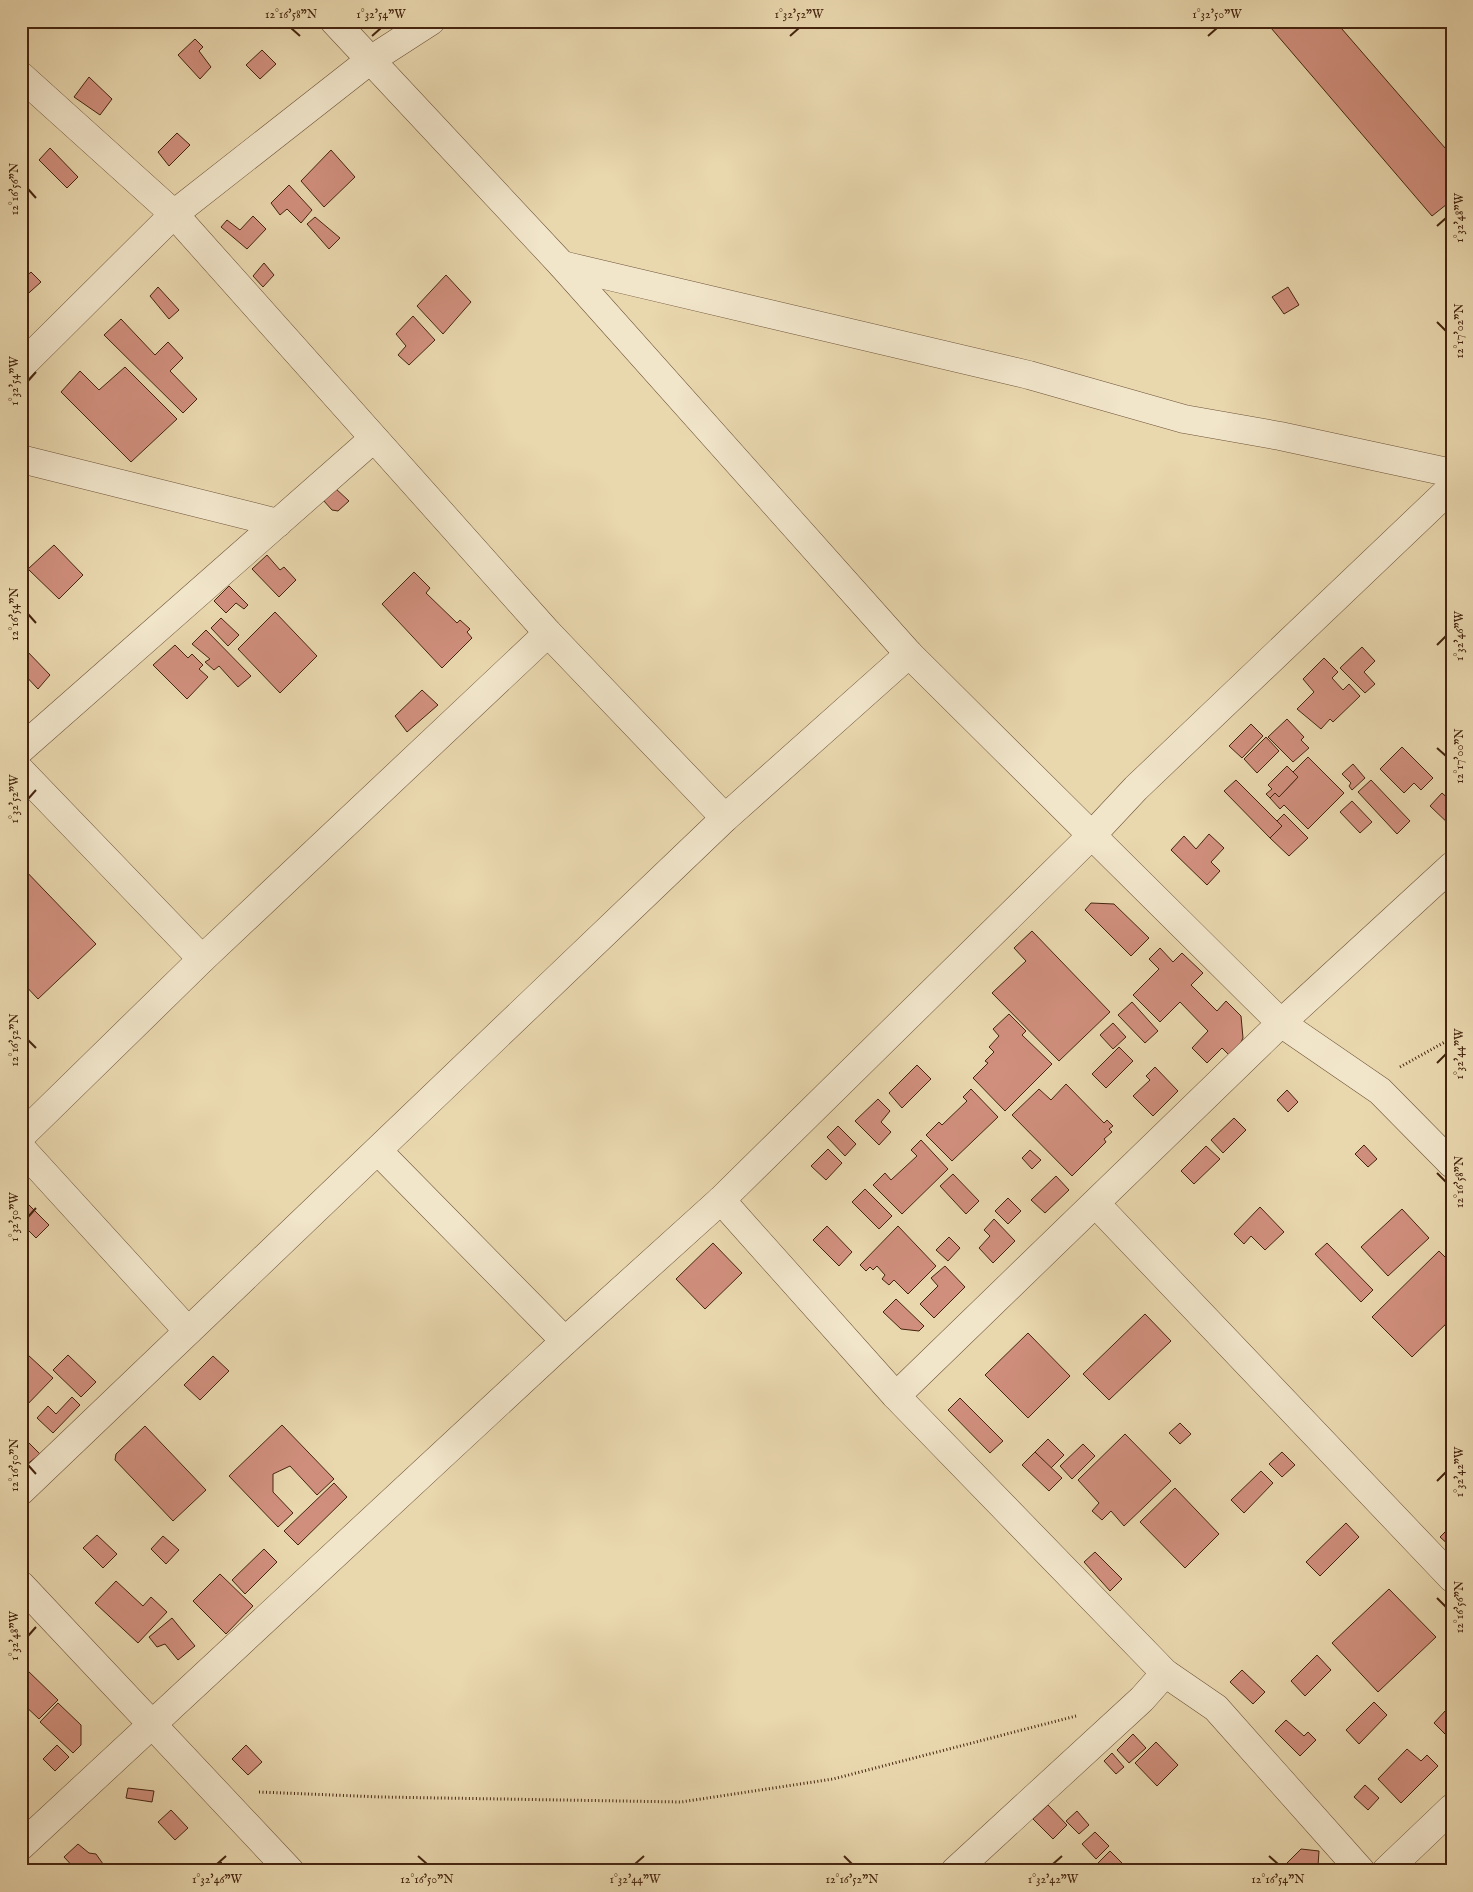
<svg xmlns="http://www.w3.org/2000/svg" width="1473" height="1892" viewBox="0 0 1473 1892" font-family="'IM FELL English',serif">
<rect width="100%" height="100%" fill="#e9d7ae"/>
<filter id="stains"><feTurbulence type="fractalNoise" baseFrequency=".004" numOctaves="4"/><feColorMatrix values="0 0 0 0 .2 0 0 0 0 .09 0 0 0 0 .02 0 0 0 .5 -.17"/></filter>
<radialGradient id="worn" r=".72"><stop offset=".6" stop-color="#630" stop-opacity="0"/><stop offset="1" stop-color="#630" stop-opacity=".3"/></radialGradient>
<g fill="#d08f7d" stroke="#45250f">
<path d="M1265,21h70l117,135v44l-20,16z"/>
<path d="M195,39l8,8 -4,4 12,16 -11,12 -22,-24z"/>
<path d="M262,50l14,14 -16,15 -14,-14z"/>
<path d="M89,77l23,22 -12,16 -26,-18z"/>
<path d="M177,133l13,12 -21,21 -11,-14z"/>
<path d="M50,148l28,29 -11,11 -28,-28z"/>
<path d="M331,150l24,27 -31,30 -23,-26z"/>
<path d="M289,185l23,25 -11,13 -14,-14 -7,6 -9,-12z"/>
<path d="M253,216l13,13 -19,20 -26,-22 6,-7 13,10z"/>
<path d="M315,217l25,21 -11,11 -22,-25z"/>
<path d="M264,263l10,12 -11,12 -10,-11z"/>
<path d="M31,272l10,10 -20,18v-19z"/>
<path d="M446,275l25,27 -28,32 -26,-28z"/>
<path d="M158,287l21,23 -10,9 -19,-23z"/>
<path d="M1288,287l11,18 -15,9 -12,-17z"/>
<path d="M413,316l22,24 -26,25 -11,-10 8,-9 -10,-12z"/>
<path d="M121,319l34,36 13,-13 15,16 -13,13 27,28 -14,14 -79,-78z"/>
<path d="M125,367l52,52 -46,43 -70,-70 19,-21 19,19z"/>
<path d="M335,488l14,13 -11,10 -6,-1 -9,-10z"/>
<path d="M54,545l29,30 -24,24 -31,-30z"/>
<path d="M267,555l13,15 4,-3 12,13 -17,17 -27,-28z"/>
<path d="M414,572l16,16 -4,5 31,30 3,-3 10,9 -3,3 5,6 -30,30 -60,-64z"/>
<path d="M229,586l19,19 -4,4 -8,-6 -10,10 -12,-12z"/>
<path d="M275,612l42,44 -37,37 -42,-44z"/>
<path d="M221,618l18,17 -11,11 -17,-18z"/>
<path d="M206,630l45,46 -13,11 -19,-21 -5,4 -9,-8 5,-3 -18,-15z"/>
<path d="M175,645l13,13 4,-4 11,11 -4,4 9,8 -21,22 -34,-34z"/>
<path d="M1362,647l13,14 -11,11 11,12 -10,9 -25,-25z"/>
<path d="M25,649l25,26 -12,14 -17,-18v-18z"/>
<path d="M1324,658l14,14 -6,6 11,12 6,-6 11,12 -27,26 -3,-3 -9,10 -24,-20 17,-17 -11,-13z"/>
<path d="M422,690l16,15 -31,27 -12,-16z"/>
<path d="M1287,719l17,18 -3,3 8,8 -16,14 -25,-25z"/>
<path d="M1251,724l12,12 -21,22 -13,-12z"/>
<path d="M1266,737l13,14 -22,22 -13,-14z"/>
<path d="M1402,747l31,31 -12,12 -7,-7 -10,10 -24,-24z"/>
<path d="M1308,757l36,36 -36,36 -24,-24 -4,4 -10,-11 5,-5 4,4 19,-20 -5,-5z"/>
<path d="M1353,764l12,14 -13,12 -3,-4 2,-3 -9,-9z"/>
<path d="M1287,766l11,11 -19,20 -4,-4 -5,5 -4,-4 6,-5 -4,-4z"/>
<path d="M1236,780l46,46 -12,12 -46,-47z"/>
<path d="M1371,780l39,41 -13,13 -39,-42z"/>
<path d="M1442,793l10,9v25l-22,-21z"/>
<path d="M1352,801l20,21 -12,11 -20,-21z"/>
<path d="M1284,814l24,24 -19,18 -19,-18 12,-12 -5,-5z"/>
<path d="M1209,834l15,14 -13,14 9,9 -13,14 -36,-35 13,-14 12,13z"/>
<path d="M21,866l75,78 -58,55 -17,-18z"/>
<path d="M1091,903l23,1 35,34 -18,18 -46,-46z"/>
<path d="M1032,931l78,81 -51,49 -67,-68 34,-32 -12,-13z"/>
<path d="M1160,948l13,14 9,-9 21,20 -12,12 26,26 9,-10 15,15 2,22 -10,21 -11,-11 -15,15 -15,-15 16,-17 -28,-29 -20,20 -27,-27 26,-26 -10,-10z"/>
<path d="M1132,1002l26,29 -13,12 -27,-28z"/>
<path d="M1009,1014l17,17 -4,4 30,29 -47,47 -32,-33 15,-15 -3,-2 9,-9 -5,-5 10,-11 -6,-7z"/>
<path d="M1113,1023l13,14 -13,12 -13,-14z"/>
<path d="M1119,1047l14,14 -27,27 -14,-14z"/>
<path d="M917,1065l14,14 -29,29 -13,-15z"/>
<path d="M1155,1067l23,24 -25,25 -20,-20 17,-16 -4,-4z"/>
<path d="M1066,1084l38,39 3,-3 6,6 -4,3 3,3 -8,7 2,3 -34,34 -60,-61 27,-26 12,11z"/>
<path d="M971,1089l27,28 -46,44 -26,-26 13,-13 3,3 25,-24 -4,-4z"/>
<path d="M1287,1090l11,12 -10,10 -11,-12z"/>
<path d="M878,1099l12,12 -9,11 10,10 -12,13 -24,-24z"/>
<path d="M1234,1118l12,12 -23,23 -12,-13z"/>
<path d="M838,1126l18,18 -11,12 -18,-19z"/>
<path d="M921,1140l27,29 -46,45 -29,-29 12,-12 6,7 26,-24 -6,-6z"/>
<path d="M1364,1145l13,14 -9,8 -13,-13z"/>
<path d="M1206,1146l14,13 -26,25 -13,-13z"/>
<path d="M828,1149l14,14 -16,17 -15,-14z"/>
<path d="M1030,1150l11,10 -9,9 -10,-11z"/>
<path d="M953,1174l26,27 -13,13 -26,-28z"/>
<path d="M1056,1176l13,14 -24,23 -14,-13z"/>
<path d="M865,1189l27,27 -13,13 -27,-27z"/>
<path d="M21,1197l28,28 -13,13 -15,-15z"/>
<path d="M1008,1198l13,13 -13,13 -13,-13z"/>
<path d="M1260,1207l24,25 -19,18 -14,-14 -7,8 -10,-10z"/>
<path d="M1402,1209l27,29 -41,38 -27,-29z"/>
<path d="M994,1219l21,22 -22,22 -14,-15 11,-12 -6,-6z"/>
<path d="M827,1226l25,26 -13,14 -26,-26z"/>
<path d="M898,1226l38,40 -28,28 -14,-14 -5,5 -7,-6 3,-4 -8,-9 -4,4 -3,-3 -4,4 -6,-6z"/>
<path d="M949,1237l11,11 -12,13 -12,-11z"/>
<path d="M713,1243l29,30 -37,36 -29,-30z"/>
<path d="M1327,1243l46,47 -12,12 -46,-48z"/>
<path d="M1439,1251l13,13v54l-40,39 -40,-40z"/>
<path d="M945,1266l20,21 -31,31 -14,-14 18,-18 -7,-8z"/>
<path d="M896,1299l28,27 -5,5 -18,-2 -18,-17z"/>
<path d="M1145,1314l26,27 -62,59 -26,-26z"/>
<path d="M1028,1333l42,43 -42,42 -43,-43z"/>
<path d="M28,1355l25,23 -32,33v-49z"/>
<path d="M68,1355l28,27 -15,15 -28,-27z"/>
<path d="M213,1356l16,15 -29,29 -16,-15z"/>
<path d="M72,1397l8,8 -27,28 -16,-15 11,-12 8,8z"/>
<path d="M960,1398l43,43 -13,12 -42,-43z"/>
<path d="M1180,1423l11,11 -11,10 -11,-11z"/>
<path d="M282,1425l52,54 -17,16 -27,-29 -17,8v18l20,21 -15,14 -49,-51z"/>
<path d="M145,1426l61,64 -33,31 -58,-61 1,-6z"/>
<path d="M1125,1434l46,47 -47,45 -13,-15 -9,9 -10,-9 7,-8 -21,-23z"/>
<path d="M21,1435l19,19 -19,15z"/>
<path d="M1048,1439l16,16 -13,13 -16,-16z"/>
<path d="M1083,1444l12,12 -23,23 -12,-13z"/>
<path d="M1035,1452l27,26 -13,13 -27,-26z"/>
<path d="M1282,1452l13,13 -13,12 -13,-13z"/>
<path d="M1261,1471l12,12 -29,30 -13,-13z"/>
<path d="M334,1483l13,14 -49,48 -14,-14z"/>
<path d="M1175,1488l44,46 -34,34 -45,-46z"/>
<path d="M1346,1523l13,14 -39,39 -14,-14z"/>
<path d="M1448,1529l4,4 -1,14 -11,-10z"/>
<path d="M97,1535l20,19 -14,14 -20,-20z"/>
<path d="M163,1536l16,14 -13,14 -15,-15z"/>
<path d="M264,1549l13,13 -32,32 -13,-14z"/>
<path d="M1095,1552l27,27 -12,12 -26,-29z"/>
<path d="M220,1574l33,32 -27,28 -33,-33z"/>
<path d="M116,1581l27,25 8,-9 16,15 -29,31 -43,-40z"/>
<path d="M1389,1589l47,48 -58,55 -46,-49z"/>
<path d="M172,1618l23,28 -17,14 -13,-16 -8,3 -8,-10z"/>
<path d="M1317,1655l14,15 -26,26 -14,-15z"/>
<path d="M26,1669l32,31 -19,19 -18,-17v-28z"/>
<path d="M1242,1670l23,22 -12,12 -23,-22z"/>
<path d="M1374,1702l13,13 -28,29 -13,-14z"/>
<path d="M58,1703l23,22v20l-8,8 -33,-31z"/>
<path d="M1446,1710l6,5v17l-5,4 -13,-13z"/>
<path d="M1286,1720l18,16 4,-4 8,8 -16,16 -25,-25z"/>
<path d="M1133,1734l13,14 -17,15 -12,-13z"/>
<path d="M1156,1742l22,23 -21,21 -22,-23z"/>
<path d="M57,1745l12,12 -14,14 -12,-12z"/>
<path d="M246,1745l16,17 -14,13 -16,-16z"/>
<path d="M1407,1749l14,12 6,-6 11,11 -37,37 -23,-24z"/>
<path d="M1112,1753l12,14 -8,7 -12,-13z"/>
<path d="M1365,1785l14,13 -11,12 -14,-13z"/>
<path d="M128,1788l26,3 -2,11 -26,-4z"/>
<path d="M1048,1805l19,20 -14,14 -20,-20z"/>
<path d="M171,1810l17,18 -13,12 -17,-18z"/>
<path d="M1077,1811l12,14 -10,9 -13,-13z"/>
<path d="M1095,1832l14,14 -13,13 -14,-15z"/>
<path d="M78,1844l11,9 7,1 12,17h-31l-13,-14z"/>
<path d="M1301,1849l18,2 -1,15 -5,5h-34z"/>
<path d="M1110,1851l12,12 -8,8h-8l-8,-8z"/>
<path d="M221,1862l9,9h-17z"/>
</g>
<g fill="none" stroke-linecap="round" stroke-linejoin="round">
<defs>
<g id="minor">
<path d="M334,21l228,244 347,389 372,369 99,68 72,73"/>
<path d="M21,76l153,138 374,419 177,185"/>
<path d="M562,265l467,110 155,44 96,17 172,37"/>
<path d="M21,366l153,-152 195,-153 62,-40"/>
<path d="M21,459l257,64"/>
<path d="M21,749l352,-310"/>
<path d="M21,771l181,188"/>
<path d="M21,1136l181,-177 346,-326"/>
<path d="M21,1148l167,183"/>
<path d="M378,1151l187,190"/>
<path d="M721,1200l175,196 269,277 51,35 145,163"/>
<path d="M1096,1204l356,374"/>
<path d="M896,1396l385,-373 171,-157"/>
<path d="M21,1491l704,-673 184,-164"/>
<path d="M21,1585l269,286"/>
<path d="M21,1846l544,-505 156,-141 371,-365 44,-47 316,-301"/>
<path d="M955,1871l187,-172 23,-26"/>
<path d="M1386,1871l66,-63"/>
</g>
</defs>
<use href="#minor" stroke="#6e5237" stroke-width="29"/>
<g stroke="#45250f" stroke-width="3" stroke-dasharray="1 2.5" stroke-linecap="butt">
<path d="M1400,1067l52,-29"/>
<path d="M259,1792l122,5 300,5 152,-23 243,-63"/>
</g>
<use href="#minor" stroke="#f1e5ca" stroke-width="28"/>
</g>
<path fill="none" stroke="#45250f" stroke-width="2" d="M291,28l9,8M372,36l9,-8M790,36l9,-8M1208,36l9,-8M28,189l8,9M1437,226l9,-8M1437,322l9,9M28,381l8,-9M28,614l8,9M1437,645l9,-9M1437,748l9,8M28,799l8,-9M28,1040l8,8M1437,1063l9,-9M1437,1173l9,9M28,1217l8,-9M28,1465l8,9M1437,1481l9,-9M1437,1598l9,9M28,1636l8,-9M418,1856l9,8M844,1856l8,8M1269,1856l9,8M217,1864l9,-8M635,1864l9,-8M1053,1864l9,-8"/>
<rect width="1473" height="1892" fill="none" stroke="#e9d7ae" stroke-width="55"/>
<rect x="28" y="28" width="1418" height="1836" fill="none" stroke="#45250f" stroke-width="2"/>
<g font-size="12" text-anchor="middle" fill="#45250f">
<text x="291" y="18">12°16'58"N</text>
<text x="381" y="18">1°32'54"W</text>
<text x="799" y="18">1°32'52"W</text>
<text x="1217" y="18">1°32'50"W</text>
<text transform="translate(14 189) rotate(-90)" y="4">12°16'56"N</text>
<text transform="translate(1459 218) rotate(-90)" y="4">1°32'48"W</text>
<text transform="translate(1459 331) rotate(-90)" y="4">12°17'02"N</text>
<text transform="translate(14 381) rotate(-90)" y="4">1°32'54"W</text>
<text transform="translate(14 614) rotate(-90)" y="4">12°16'54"N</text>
<text transform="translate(1459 636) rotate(-90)" y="4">1°32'46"W</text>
<text transform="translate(1459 756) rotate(-90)" y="4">12°17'00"N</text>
<text transform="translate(14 799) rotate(-90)" y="4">1°32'52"W</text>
<text transform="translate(14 1040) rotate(-90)" y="4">12°16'52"N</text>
<text transform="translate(1459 1054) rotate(-90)" y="4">1°32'44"W</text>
<text transform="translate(1459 1182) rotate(-90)" y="4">12°16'58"N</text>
<text transform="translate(14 1217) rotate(-90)" y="4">1°32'50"W</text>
<text transform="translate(14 1465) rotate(-90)" y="4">12°16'50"N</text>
<text transform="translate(1459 1472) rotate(-90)" y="4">1°32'42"W</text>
<text transform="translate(1459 1607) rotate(-90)" y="4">12°16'56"N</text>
<text transform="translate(14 1636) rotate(-90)" y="4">1°32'48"W</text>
<text x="217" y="1883">1°32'46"W</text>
<text x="427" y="1883">12°16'50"N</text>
<text x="635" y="1883">1°32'44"W</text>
<text x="852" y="1883">12°16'52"N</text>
<text x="1053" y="1883">1°32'42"W</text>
<text x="1278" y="1883">12°16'54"N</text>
</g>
<rect width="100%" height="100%" filter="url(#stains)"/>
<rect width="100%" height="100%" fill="url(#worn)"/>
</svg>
